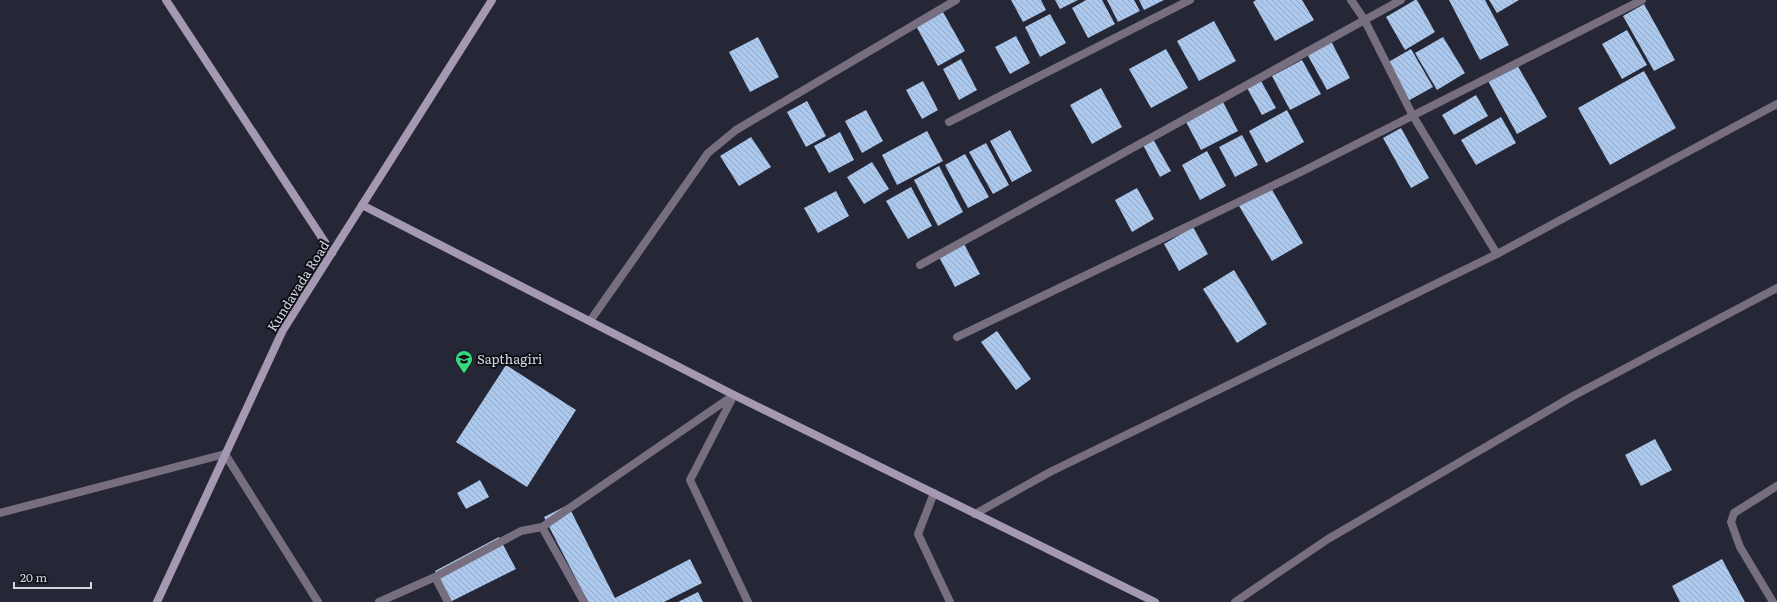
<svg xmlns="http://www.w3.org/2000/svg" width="1777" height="602" viewBox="0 0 1777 602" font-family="Literata,serif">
<defs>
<pattern id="building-back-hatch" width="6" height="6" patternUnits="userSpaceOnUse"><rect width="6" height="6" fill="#acc8ed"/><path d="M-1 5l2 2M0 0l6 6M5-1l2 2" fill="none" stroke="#91a6c3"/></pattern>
</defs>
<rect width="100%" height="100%" fill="#252636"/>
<g fill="url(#building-back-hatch)">
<path d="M1011,0h30l5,10 -23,12z"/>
<path d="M1055,0h23l-18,9z"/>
<path d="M1086,0h16l13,24 -27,14 -16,-30z"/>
<path d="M1107,0h27l6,11 -22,11z"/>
<path d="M1139,0h25l-20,10z"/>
<path d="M1256,0h46l12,20 -39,21 -22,-39z"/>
<path d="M1415,0h2l18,32 -30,18 -19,-33z"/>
<path d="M1449,0h36l24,45 -29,15z"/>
<path d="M1489,0h30l-22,13z"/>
<path d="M1644,4l31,56 -21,11 -31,-55z"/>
<path d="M943,12l22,39 -27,15 -22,-40z"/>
<path d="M1050,14l16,29 -26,14 -15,-30z"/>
<path d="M1214,21l22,40 -37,20 -22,-40z"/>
<path d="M1627,30l20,35 -25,14 -20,-35z"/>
<path d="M1016,36l14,27 -20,11 -15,-27z"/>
<path d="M758,37l21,40 -29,15 -21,-40z"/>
<path d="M1443,37l22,36 -28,17 -22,-37z"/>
<path d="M1331,41l19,37 -23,12 -20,-36z"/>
<path d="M1166,49l22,39 -37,20 -22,-39z"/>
<path d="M1411,49l22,38 -27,15 -21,-38z"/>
<path d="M961,59l16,31 -18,10 -16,-31z"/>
<path d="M1302,60l19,34 -31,16 -18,-34z"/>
<path d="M1516,63l31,54 -30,17 -30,-55z"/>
<path d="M1644,71l32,57 -66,37 -32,-57z"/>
<path d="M923,81l15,29 -16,9 -16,-29z"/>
<path d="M1261,81l15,27 -14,7 -15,-27z"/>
<path d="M1101,88l21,39 -30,17 -22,-39z"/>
<path d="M1476,95l12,21 -34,19 -12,-20z"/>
<path d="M807,101l19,35 -20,11 -19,-35z"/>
<path d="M1223,102l15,29 -37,19 -15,-28z"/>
<path d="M866,110l17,31 -21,12 -17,-32z"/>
<path d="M1287,110l17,32 -38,21 -17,-32z"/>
<path d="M1501,117l15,26 -40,22 -15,-25z"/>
<path d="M1401,128l28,50 -18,10 -28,-50z"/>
<path d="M1010,130l22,41 -20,11 -22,-41z"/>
<path d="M927,131l16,30 -46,24 -15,-30z"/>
<path d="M840,132l14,28 -25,13 -15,-27z"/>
<path d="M1242,135l16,30 -23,12 -16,-30z"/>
<path d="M751,137l20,30 -32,19 -19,-30z"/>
<path d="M1153,139l18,32 -11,6 -17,-32z"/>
<path d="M986,143l23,42 -16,9 -24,-42z"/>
<path d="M1207,151l19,35 -26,14 -18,-35z"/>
<path d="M965,154l24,43 -21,11 -23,-43z"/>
<path d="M872,162l17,27 -25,15 -17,-27z"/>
<path d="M939,166l24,46 -25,14 -24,-46z"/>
<path d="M911,187l21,39 -24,13 -22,-38z"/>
<path d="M1137,188l17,31 -22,13 -17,-32z"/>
<path d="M1271,188l32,55 -31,18 -33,-55z"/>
<path d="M836,191l13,25 -31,17 -14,-25z"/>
<path d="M1193,227l15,27 -29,17 -15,-27z"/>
<path d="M964,244l16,30 -25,13 -16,-30z"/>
<path d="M1234,270l33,54 -30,19 -34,-54z"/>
<path d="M997,331l34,48 -15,11 -35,-48z"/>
<path d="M506,365l70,45 -49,77 -71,-45z"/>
<path d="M1655,439l17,31 -31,16 -16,-31z"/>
<path d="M480,480l9,17 -23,12 -9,-16z"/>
<path d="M568,505l47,93 75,-39 12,24 -38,19h-76l-44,-85z"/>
<path d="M499,537l17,32 -66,33 -15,-31z"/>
<path d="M1722,559l23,43h-65l-8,-16z"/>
<path d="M698,592l5,10h-25z"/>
</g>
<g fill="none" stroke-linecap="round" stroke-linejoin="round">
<g stroke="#776f80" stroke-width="8">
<path d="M1351,0l13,19 49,97 84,138"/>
<path d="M949,122l241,-122"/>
<path d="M920,265l481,-265"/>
<path d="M590,321l118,-168 28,-23 220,-130"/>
<path d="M957,337l346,-166 339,-171"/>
<path d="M934,493l-16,41 32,68"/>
<path d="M0,513l225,-59 93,148"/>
<path d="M975,514l75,-42 447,-218 280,-150"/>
<path d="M542,527l42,75"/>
<path d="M435,577l13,25"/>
<path d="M379,602l56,-25 86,-46 21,-4 192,-132 -44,85 58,122"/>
<path d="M1235,602l93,-63 245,-143 204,-108"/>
<path d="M1773,602l-33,-55 -9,-25 3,-9 43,-27"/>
</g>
<g stroke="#a498b3" stroke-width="8">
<path d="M166,0l166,253"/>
<path d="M362,205l372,190 421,207"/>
<path d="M157,602l126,-272 209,-330"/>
</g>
</g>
<defs>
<symbol id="school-pin" viewBox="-11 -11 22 30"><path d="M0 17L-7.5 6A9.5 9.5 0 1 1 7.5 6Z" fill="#37d880" stroke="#0f1017"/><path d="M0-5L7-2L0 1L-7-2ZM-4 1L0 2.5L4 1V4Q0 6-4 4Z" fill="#111"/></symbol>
</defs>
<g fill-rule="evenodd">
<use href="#school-pin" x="454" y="349" width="20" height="27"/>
</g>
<g text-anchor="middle" stroke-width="4" stroke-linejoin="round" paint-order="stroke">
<g font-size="13" fill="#d5d6e1" stroke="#0f1017">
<text transform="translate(298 286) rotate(-58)" y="5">Kundavada Road</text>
</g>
<g font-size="13" fill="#d5d6e1" stroke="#0f1017" text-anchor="start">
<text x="477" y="364">Sapthagiri</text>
</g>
</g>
<path d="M14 582v6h77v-6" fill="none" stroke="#d5d6e1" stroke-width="2"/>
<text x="20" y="582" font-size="12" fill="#d5d6e1" stroke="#0f1017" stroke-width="3" paint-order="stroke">20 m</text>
</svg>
